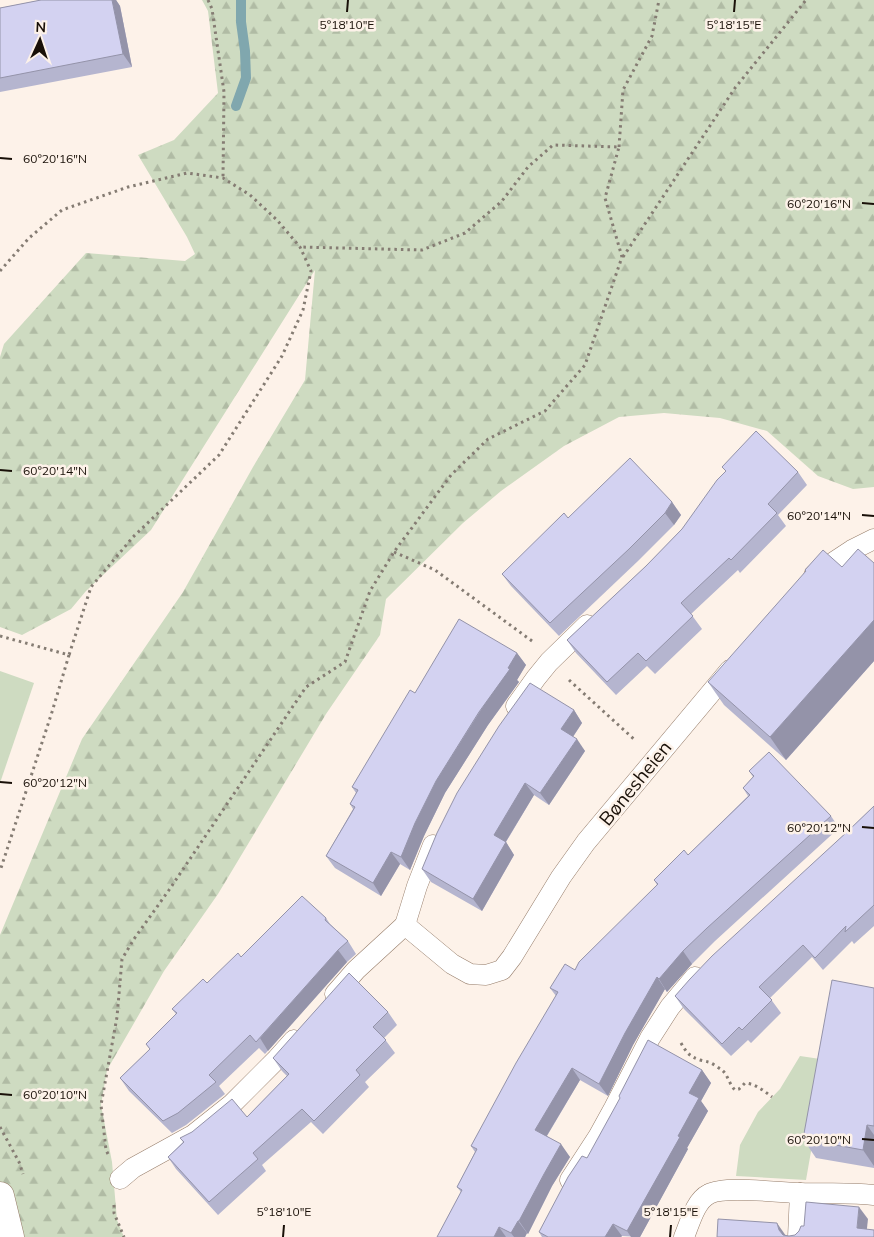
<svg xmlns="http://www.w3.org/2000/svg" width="874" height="1237" viewBox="0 0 874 1237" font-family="Mulish,sans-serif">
<defs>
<pattern id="forest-firs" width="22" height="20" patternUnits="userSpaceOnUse" patternTransform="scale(1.25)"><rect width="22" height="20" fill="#cedbc1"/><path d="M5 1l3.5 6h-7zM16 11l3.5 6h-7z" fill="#b0bba4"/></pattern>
</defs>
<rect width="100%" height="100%" fill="#fdf2e9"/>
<path fill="url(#forest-firs)" d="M202,0h672v487l-21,2 -35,-13 -51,-45 -47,-13 -56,-5 -45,4 -55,29 -63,45 -38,32 -77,76 -6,36 -54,79 -108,180 -54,77 -57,99 -6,35 11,57 5,58 7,17h-124v-302l82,-196 101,-147 70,-125 52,-87 10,-110 -164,260 -65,61 -15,18 -49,26 -22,-8v-270l4,-13 82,-91 99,8 10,-7 -8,-17 -49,-82 36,-15 44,-47 -10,-82z"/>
<g fill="#cedbc1">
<path d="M0,671l34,12 -34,100z"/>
<path d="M800,1056l27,4 -21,120 -70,-4 4,-31 18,-33 22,-23z"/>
</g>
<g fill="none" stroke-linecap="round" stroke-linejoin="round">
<path stroke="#80a7ae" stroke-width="10" d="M236,106l10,-28 -1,-27 -4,-29v-22"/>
<defs>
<g id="lane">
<path d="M814,575l38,-25 22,-11"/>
<path d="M516,706l20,-28 13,-16 38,-37"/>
<path d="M405,925l12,-39 16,-41"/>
<path d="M335,994l21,-24 49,-45 47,39 18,10 16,1 16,-5 10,-13 49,-80 25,-35 144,-172"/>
<path d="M120,1179l13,-11 60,-33 39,-31 45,-45 17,-19"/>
<path d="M570,1180l28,-43 16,-29 36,-70 20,-31 25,-30"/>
<path d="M684,1237c6,-14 11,-36 25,-43 16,-9 71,-1 92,-1 24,1 49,-1 73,2"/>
<path d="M798,1237l2,-44"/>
</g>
<path id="secondary" d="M0,1196l10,41"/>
</defs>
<use href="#lane" stroke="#967d6a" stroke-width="21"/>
<use href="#secondary" stroke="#967d6a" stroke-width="29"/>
<g stroke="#857c73" stroke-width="3" stroke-dasharray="2.5 4" stroke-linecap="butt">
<path d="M208,0l4,9 12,83 -1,86"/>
<path d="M619,147l4,-57 29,-54 7,-36"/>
<path d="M623,257l112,-169 71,-88"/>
<path d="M0,271l29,-33 33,-28 66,-23 59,-14 36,5 27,17 27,25 23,27 11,24 -8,39 -21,46 -63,99 -86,82 -42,50 -22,68"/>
<path d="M394,552l41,18 97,71"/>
<path d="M0,636l69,19 -17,57 -52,159"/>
<path d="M569,680l67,61"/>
<path d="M681,1043c5,9 9,14 19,17 3,1 6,1 8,2 5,1 10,6 14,8 6,5 7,14 13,20l4,-1 6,-6c11,1 19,8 27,14"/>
<path d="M0,1127l19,35 4,12"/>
<path d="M108,1154l-2,-4 -5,-45 16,-88 5,-58 12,-20 35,-49 137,-203 39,-25 25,-71 24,-39 57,-77 37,-36 57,-28 40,-46 37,-108 -17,-59 14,-51 -66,-2 -25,22 -26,34 -37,32 -43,17 -122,-3"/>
<path d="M114,1205v8l10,24"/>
</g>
<use href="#lane" stroke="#fff" stroke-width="20"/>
<use href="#secondary" stroke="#fff" stroke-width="28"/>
</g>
<g fill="#b5b5cf">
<path d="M41,0h75l4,6 12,61 -132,25v-84z"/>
<path d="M722,467l76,5 9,13 -29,30 8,11 -46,47 -2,-3 -47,44 11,15 -47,45 -8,-8 -31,29 -40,-42 -9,-13 79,-74 36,-37 44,-58z"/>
<path d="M672,502l9,13 -7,10 -36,36 -79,75 -48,-50 -9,-12 66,-56z"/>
<path d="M874,563v98l-88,99 -62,-55 -16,-23 134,-115z"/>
<path d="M517,653l9,12 -9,15 2,2 -31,43 -43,68 -21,43 -14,34 -10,-6 -19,32 -46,-28 -9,-12 27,-47 -3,-5 6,-11 -4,-6 63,-94z"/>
<path d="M574,710l8,13 -9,14 12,14 -36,54 -15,-10 -28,47 8,13 -32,56 -51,-29 -9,-13z"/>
<path d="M749,771l82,45 8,12 -124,113 -23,23 -25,28 -2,-3 -32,56 -25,51 -28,-16 -33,56 23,21 -18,29 -24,48 -1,-1 -2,4h-88l24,-45 -4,-5 18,-35 -4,-6 85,-150 -6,-8 25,-18 82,-85 -3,-5 34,-25 60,-59 -5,-8 10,-11z"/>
<path d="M874,806v120l-20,18 -2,-3 -29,29 -11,-13 -42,41 11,15 -30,30 -3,-3 -17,16 -47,-47 -9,-13z"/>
<path d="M326,918l4,6 18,17 8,13 -9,8 -82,92 -6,-6 -40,38 6,8 -39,31 -14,8 -43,-42 -9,-13 30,-29 -4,-5 30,-30 -4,-5 69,-52z"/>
<path d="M874,988v180l-58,-10 -13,-19z"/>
<path d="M388,1012l9,13 -13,13 11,15 -30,29 4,5 -46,47 -12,-12 -49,43 4,6 -48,44 -42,-46 -8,-12 15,-15 -3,-4 67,-21 40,-41 -5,-5 -9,-13z"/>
<path d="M702,1070l9,13 -10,18 7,10 -21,37 1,1 -48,88 -18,-1 -1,1h-79l-3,-5 48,-74z"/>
</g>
<g fill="#9493a9">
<path d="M112,0h4l4,6 12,61 -9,-13z"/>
<path d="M672,502l9,13 -7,10 -9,-12z"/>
<path d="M874,620v41l-88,99 -16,-23z"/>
<path d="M517,653l9,12 -9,15 2,2 -31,43 -43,68 -21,43 -14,34 -9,-13 14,-34 21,-42z"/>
<path d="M574,710l8,13 -12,18 -9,-12z"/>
<path d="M577,739l8,12 -36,54 -9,-12z"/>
<path d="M525,783l9,12 -32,53 -8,-13z"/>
<path d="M506,842l8,13 -32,56 -9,-12z"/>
<path d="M391,852l9,12 -19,32 -8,-13z"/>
<path d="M338,950l9,12 -79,89 -8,-13z"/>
<path d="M683,951l9,13 -25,28 -8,-13z"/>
<path d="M657,977l8,12 -32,56 -25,51 -9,-12 26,-51z"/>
<path d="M572,1068l8,12 -37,62 -8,-12z"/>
<path d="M702,1070l9,13 -10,18 7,10 -21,37 1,1 -48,88h-9l-4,-6 51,-95 11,-43z"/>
<path d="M867,1125l7,10v31l-11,-16z"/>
<path d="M561,1144l9,13 -18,29 -24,48 -9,-13 25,-47z"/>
<path d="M859,1207l9,12 -2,18 -9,-9z"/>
<path d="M518,1221l9,12 -2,4h-11l-3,-4z"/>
<path d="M777,1223l9,13 -2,1 -5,-7z"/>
<path d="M613,1224l9,12 -1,1h-16z"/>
<path d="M499,1227l7,10h-12z"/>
</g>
<g fill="#d3d2f1" stroke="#9493a9">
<path d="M41,0h71l11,54 -123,24v-70z"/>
<path d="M756,431l42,41 -30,32 9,9 -46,47 -2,-2 -48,45 12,13 -47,45 -8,-8 -31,29 -40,-42 79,-74 36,-37 35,-49 9,-9 -4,-4z"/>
<path d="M630,458l42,44 -7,11 -36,36 -79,74 -48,-49 62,-61 4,5z"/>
<path d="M858,549l16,14v57l-104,117 -62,-55 98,-111 -1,-1 18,-20 19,17z"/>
<path d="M459,619l58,34 -9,15 2,1 -31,43 -43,69 -21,42 -14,34 -10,-5 -18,31 -47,-27 29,-49 -5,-3 8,-14 -6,-3 58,-97 5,3z"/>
<path d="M530,683l44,27 -13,19 16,10 -37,54 -15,-10 -31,52 12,7 -33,57 -51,-30 15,-36 20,-40 42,-67z"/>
<path d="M769,752l62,64 -124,112 -24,23 -24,28 -2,-2 -32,56 -26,51 -27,-16 -37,62 26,14 -17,30 -25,47h-1l-7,12 -12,-6 -5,10h-57l25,-47 -5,-3 20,-38 -6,-3 45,-83 42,-71 -8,-4 15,-24 10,6 4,-8 79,-78 -4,-4 30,-30 4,5 62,-60 -7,-7 11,-12 -5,-5z"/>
<path d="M874,806v99l-29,27 1,-6 -31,32 -12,-13 -44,42 13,13 -30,30 -3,-3 -17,17 -47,-48 15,-17 22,-23 136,-125z"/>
<path d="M302,896l24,22 -1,2 23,21 -10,9 -82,92 -6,-7 -41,40 7,7 -38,31 -15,8 -43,-43 30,-29 -4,-5 31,-31 -5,-4 31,-30 4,4 31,-30 3,4z"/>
<path d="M349,973l39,39 -15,15 13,13 -30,30 4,5 -46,46 -12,-12 -49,44 5,6 -49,43 -41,-45 16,-15 -4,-4 12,-6 40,-33 15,18 42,-43 -16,-16z"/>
<path d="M832,980l42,8v138l-7,-1 -4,25 -60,-11z"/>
<path d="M648,1040l54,30 -13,23 10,5 -21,38 2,1 -53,94 -14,-7 -8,13h-57l-9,-5 29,-55 14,-21 5,2 33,-60 -1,-2z"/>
<path d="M806,1202l53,5 -2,21 17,2v7h-157l1,-18 59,4 2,7 4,5 6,1 6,-1 4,-4 2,-5h3z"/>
</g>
<path fill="none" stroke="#191008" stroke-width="2" d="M347,12l1,-12M734,12l1,-12M0,158l12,1M862,203l12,1M0,470l12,1M862,515l12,1M0,782l12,1M862,827l12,1M0,1094l12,1M862,1139l12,1M283,1237l1,-12M670,1237l1,-12"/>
<g text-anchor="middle" stroke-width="5" stroke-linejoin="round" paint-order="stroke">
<g font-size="19" fill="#191008" stroke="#fdf2e9">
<text transform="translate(635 783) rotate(-51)" y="7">Bønesheien</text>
</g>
</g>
<g font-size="12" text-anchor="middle" fill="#191008" stroke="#fdf2e9" stroke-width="5" stroke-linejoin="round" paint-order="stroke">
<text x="347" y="29">5°18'10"E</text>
<text x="734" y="29">5°18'15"E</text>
<text x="55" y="163">60°20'16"N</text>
<text x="819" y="208">60°20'16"N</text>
<text x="55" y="475">60°20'14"N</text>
<text x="819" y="520">60°20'14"N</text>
<text x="55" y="787">60°20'12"N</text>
<text x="819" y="832">60°20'12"N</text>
<text x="55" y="1099">60°20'10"N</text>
<text x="819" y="1144">60°20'10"N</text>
<text x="284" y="1216">5°18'10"E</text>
<text x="671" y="1216">5°18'15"E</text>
</g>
<g transform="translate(40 40) rotate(3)" stroke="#fdf2e9" stroke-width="4" paint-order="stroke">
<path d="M0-4L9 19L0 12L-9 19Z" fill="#191008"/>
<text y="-8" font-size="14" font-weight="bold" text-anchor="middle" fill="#191008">N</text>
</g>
</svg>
